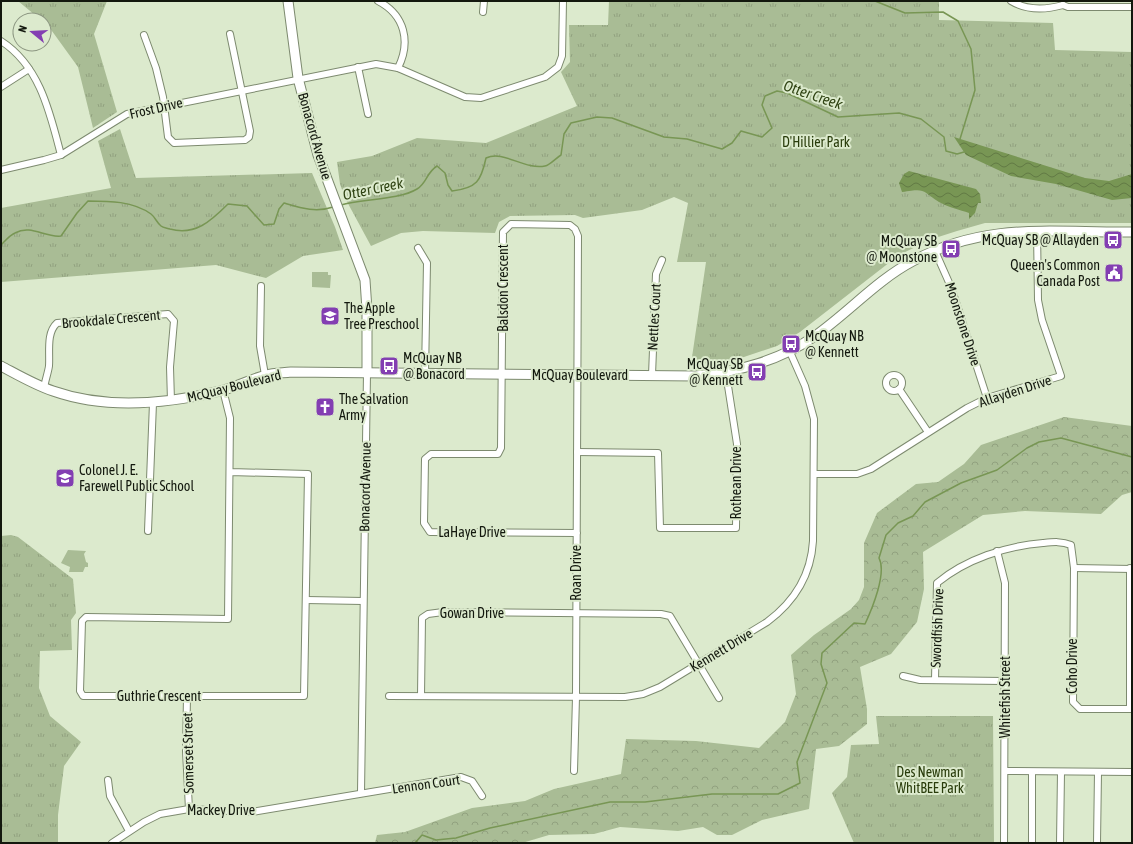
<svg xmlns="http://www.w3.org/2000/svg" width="1133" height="844" viewBox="0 0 1133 844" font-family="'Asap Condensed',sans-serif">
<defs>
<pattern id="forest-crowns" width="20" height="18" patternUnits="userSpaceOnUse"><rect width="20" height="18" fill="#a9bc95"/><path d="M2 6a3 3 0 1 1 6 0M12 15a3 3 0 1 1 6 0" fill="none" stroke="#91a17f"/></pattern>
<pattern id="park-tufts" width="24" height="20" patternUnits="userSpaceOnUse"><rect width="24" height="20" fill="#a9bc95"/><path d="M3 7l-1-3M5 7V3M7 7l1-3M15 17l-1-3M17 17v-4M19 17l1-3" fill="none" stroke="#91a17f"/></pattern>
<pattern id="water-waves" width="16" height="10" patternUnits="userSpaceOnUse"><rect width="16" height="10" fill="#789654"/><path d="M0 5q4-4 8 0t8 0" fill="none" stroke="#617944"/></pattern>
</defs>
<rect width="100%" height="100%" fill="#dceacd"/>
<g fill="#a9bc95">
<path d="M312,272h16v3h3l-1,13 -18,-1z"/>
<path d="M68,550l18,1 -2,3 2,8 2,1v4h-3l-2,5h-14l1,-5 -9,-4z"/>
</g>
<path fill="url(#forest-crowns)" d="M1064,417l68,9v66l-10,3 -21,19 -76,-3 -42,4 -60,37 1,37 -7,33 -26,32 -31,13 7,42v15l-28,22 -23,3 -7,60 -47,11 -30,15h-15l-14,-8 -25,4 -58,-4 -26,7 -45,1 -27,8h-147l2,-8 28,-3 67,-24 53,-7 29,-12 67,-15 5,-35 70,2 63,7 26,-26 11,-28 -5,-39 23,-20 37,-26 8,-9 5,-13v-44l13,-30 39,-29 22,-2 26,-18 17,-19z"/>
<g fill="url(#park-tufts)">
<path d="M18,1h89l-13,33 23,78 -24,16 -15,-61 -34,-47h-3z"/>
<path d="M609,1h330v19l114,3 2,27 77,2v171h-147l-28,8 -25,8 -33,16 -99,77 -23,14 -39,13 -24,4 -23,1 15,-102h-29l11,-59 -14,-6 -32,13 -59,8 -8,-3 -65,1 -11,6 -4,11 -72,-2 -22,2 -30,13 -26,-48 -5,-14 -3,-22 35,-6 45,-18 69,5 91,-37 -16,-34 9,-10 -1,-37h39z"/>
<path d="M120,129l16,49 176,-5 23,54 8,23 -40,6 -37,22 -50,-13 -215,17v-74l110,-20 -13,-47z"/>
<path d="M11,535l7,2 55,42 3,34 -5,7 1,30 -32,1 -1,37 11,28 31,26 -17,24 -6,49v28h-57v-307z"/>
<path d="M876,716h117l1,127h-140l-22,-50 15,-16 4,-32 28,-1z"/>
</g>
<g fill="url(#water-waves)">
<path d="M954,137l131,41 24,3 23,-7v24l-20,2 -56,-16 -45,-8 -45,-21z"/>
<path d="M909,171l67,18 4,5 1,9h-3l-3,10 -6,6v-6c-9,-3 -21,-6 -30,-11 -18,-12 -13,-14 -37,-10l-3,-9 5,-9z"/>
</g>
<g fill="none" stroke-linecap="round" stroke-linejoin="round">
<g stroke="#789654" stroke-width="1.5">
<path d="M875,1l30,12 38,-1 15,9 13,28 4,41 -15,49"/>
<path d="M341,205c21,-6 58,-5 76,-16 10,-6 9,-16 20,-23l8,7 3,12 4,6c25,-3 29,-10 34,-33 18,-8 38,12 59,8 5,-1 11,-8 16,-11l3,-21 7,-11 26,-6 15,1 52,19 23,2 35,10 10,-6 9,-12 21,6 10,-9 -10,-23 3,-9 12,-5 10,2 51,24 61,-4 22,6 23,18 2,14 11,3 7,-2"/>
<path d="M1,245c4,-4 9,-10 14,-12 16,-9 30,5 46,3l16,-23 11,-12c21,0 45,0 63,13 4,3 6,9 10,12 2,2 6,2 9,3 25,7 41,-8 58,-25l19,2 17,19 10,-1 5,-15 5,-6c17,5 32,10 49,4"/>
<path d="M415,843l7,-8 14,5 20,-2 34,-10 120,-26h35l67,-8h66l22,-11 -3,-21 30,-79 -6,-19 1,-11 32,-30 11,1c7,-15 22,-51 14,-66l7,-23 12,-12 15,-7 12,-14 36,-19 36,-13 30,-22 12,-6 22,-4 71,19"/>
</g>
<defs>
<g id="street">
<path d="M378,1c27,14 33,41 20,67"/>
<path d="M1011,1c15,9 34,9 52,4"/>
<path d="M1063,5l5,2h64"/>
<path d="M483,12l1,-11"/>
<path d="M144,35l12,33 7,29 5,40 6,6 71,-3 4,-3 1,-6 -20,-97"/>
<path d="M1,41c39,25 49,72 60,114"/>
<path d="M358,67l10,47"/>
<path d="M1,87l28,-18"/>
<path d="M1,170l43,-10 17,-5 66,-41 249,-50 22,4 67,29 16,1 64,-21 13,-10 4,-11 1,-55"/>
<path d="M418,248l9,15 -2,111"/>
<path d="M935,251l16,36 36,111"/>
<path d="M261,286l-1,60 5,29"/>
<path d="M652,375l4,-101 6,-14"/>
<circle cx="894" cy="383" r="8"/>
<path d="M44,388c1,-7 4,-15 5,-22 1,-14 -3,-33 8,-43l111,-9 6,7 -4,46 1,34"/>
<path d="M899,389l29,43"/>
<path d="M223,390l7,28 -2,201 -142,-2 -4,4 -2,70 3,5h221l4,-222 -78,-2"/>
<path d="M577,452l81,1 2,75h76l1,-84 -11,-71"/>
<path d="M814,474h43l14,-5 96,-61 20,-10 74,-22 -19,-56 -4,-20 -1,-70"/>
<path d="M148,531l5,-128"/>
<path d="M997,551l8,32 -1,260"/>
<path d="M1074,568l58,1"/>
<path d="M306,600l57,1"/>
<path d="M903,676l17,4 84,1"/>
<path d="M935,680l2,-97c29,-24 69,-37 106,-40 10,-1 19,-2 28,2l3,23 -1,134 7,7h52"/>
<path d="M389,696l236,1 18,-3 17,-7 107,-65c27,-20 44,-47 46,-81l1,-122 -9,-33 -15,-34"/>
<path d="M421,696l1,-78 6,-4 15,-2 218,2 9,2 49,82"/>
<path d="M187,697l-1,54 3,58"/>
<path d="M1130,709v-141"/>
<path d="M574,771l2,-74 2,-461 -3,-7 -5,-4 -59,-1 -8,8 -2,216 -3,6h-67l-6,5 -1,64 6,9 147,1"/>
<path d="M1005,771l127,1"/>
<path d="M108,780l2,16 19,35"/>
<path d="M361,793l6,-420"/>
<path d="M112,843l32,-21 16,-8 29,-5 63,3 209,-35 11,4 10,15"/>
<path d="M1032,843v-71"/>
<path d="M1060,843l1,-71"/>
<path d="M1097,843l1,-71"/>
</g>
<g id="secondary">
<path d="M288,1l10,77 20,77 47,125 2,30v63"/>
<path d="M1,366c17,9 34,19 52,25 54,19 113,13 167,0 16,-4 31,-12 46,-16 8,-2 17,-2 25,-3l405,4c44,-5 83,-15 119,-40 34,-24 62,-56 98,-75 74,-40 140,-28 219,-29"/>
</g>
</defs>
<use href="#street" stroke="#7d8a6f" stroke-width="8"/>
<use href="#secondary" stroke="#7d8a6f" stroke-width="11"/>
<use href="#street" stroke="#fff" stroke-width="6"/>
<use href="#secondary" stroke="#fff" stroke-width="9"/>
</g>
<defs>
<symbol id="bus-square" viewBox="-11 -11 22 22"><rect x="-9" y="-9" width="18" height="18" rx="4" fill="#833eb2" stroke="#dceacd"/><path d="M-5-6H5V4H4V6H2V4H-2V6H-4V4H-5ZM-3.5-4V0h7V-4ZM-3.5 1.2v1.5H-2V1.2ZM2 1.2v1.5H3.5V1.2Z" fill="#fff"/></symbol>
<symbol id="civic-square" viewBox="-11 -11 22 22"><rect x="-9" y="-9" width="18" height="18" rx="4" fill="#833eb2" stroke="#dceacd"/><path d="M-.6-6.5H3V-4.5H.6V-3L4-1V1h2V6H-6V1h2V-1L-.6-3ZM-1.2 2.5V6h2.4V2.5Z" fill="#fff"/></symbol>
<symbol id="school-square" viewBox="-11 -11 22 22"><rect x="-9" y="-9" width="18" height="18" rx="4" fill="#833eb2" stroke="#dceacd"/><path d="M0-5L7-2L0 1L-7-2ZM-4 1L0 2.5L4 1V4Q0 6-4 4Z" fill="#fff"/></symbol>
<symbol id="church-square" viewBox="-11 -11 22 22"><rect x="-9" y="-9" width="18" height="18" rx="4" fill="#833eb2" stroke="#dceacd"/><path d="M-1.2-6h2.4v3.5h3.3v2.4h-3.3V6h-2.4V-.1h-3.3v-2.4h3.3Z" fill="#fff"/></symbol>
</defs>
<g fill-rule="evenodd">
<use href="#bus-square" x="1102" y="229" width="22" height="22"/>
<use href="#bus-square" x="940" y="238" width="22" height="22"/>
<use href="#civic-square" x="1103" y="262" width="22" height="22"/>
<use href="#school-square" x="319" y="305" width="22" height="22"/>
<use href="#bus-square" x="780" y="333" width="22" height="22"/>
<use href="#bus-square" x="378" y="355" width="22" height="22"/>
<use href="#bus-square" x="746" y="361" width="22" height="22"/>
<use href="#church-square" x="314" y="396" width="22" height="22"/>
<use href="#school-square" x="54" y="467" width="22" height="22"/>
</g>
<g text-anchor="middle" stroke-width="4" stroke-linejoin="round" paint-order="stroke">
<g font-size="14" fill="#13180e" stroke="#dceacd">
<text transform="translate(156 108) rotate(-13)" y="5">Frost Drive</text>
<text transform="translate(315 136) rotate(74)" y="5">Bonacord Avenue</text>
<text transform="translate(503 288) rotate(-90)" y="5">Balsdon Crescent</text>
<text transform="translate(654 317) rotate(-87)" y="5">Nettles Court</text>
<text transform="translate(111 319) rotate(-5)" y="5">Brookdale Crescent</text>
<text transform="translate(963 324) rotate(72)" y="5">Moonstone Drive</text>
<text x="580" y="380">McQuay Boulevard</text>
<text transform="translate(234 386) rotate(-14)" y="5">McQuay Boulevard</text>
<text transform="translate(1015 391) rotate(-18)" y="5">Allayden Drive</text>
<text transform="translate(736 483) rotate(-90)" y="5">Rothean Drive</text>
<text transform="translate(365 487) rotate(-89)" y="5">Bonacord Avenue</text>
<text x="472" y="537">LaHaye Drive</text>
<text transform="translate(576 573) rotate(-90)" y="5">Roan Drive</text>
<text x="472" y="618">Gowan Drive</text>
<text transform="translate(937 628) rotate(-88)" y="5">Swordfish Drive</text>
<text transform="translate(721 650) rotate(-31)" y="5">Kennett Drive</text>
<text transform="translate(1072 666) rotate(-90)" y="5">Coho Drive</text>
<text x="159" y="701">Guthrie Crescent</text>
<text transform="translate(1005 697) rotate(-90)" y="5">Whitefish Street</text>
<text transform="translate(188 753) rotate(-91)" y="5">Somerset Street</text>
<text transform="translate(426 784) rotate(-8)" y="5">Lennon Court</text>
<text x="221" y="815">Mackey Drive</text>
</g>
<g font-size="14" fill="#293c0b" stroke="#dceacd">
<text x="816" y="147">D'Hillier Park</text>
<text x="930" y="777">Des Newman<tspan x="930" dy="16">WhitBEE Park</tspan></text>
</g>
<g font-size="14" fill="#13180e" stroke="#dceacd" text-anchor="start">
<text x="1099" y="245" text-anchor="end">McQuay SB @ Allayden</text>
<text x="937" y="246" text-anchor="end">McQuay SB<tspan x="937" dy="16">@ Moonstone</tspan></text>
<text x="1100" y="270" text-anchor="end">Queen's Common<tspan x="1100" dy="16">Canada Post</tspan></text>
<text x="344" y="313">The Apple<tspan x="344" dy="16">Tree Preschool</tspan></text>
<text x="805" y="341">McQuay NB<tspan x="805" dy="16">@ Kennett</tspan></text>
<text x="403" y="363">McQuay NB<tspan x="403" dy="16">@ Bonacord</tspan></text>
<text x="743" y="369" text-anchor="end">McQuay SB<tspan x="743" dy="16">@ Kennett</tspan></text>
<text x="339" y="404">The Salvation<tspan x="339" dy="16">Army</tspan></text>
<text x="79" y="475">Colonel J. E.<tspan x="79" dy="16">Farewell Public School</tspan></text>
</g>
<g font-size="15" font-style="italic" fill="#304414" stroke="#dceacd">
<text transform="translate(813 95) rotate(19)" y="5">Otter Creek</text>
<text transform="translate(373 189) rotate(-12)" y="5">Otter Creek</text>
</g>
</g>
<rect width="1133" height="844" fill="none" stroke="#13180e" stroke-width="4"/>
<g transform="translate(32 32) rotate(288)"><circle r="19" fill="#dceacd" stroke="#8c9681"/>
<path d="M0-3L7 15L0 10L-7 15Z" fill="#833eb2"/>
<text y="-6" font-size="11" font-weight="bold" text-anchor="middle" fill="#13180e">N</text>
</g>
</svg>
